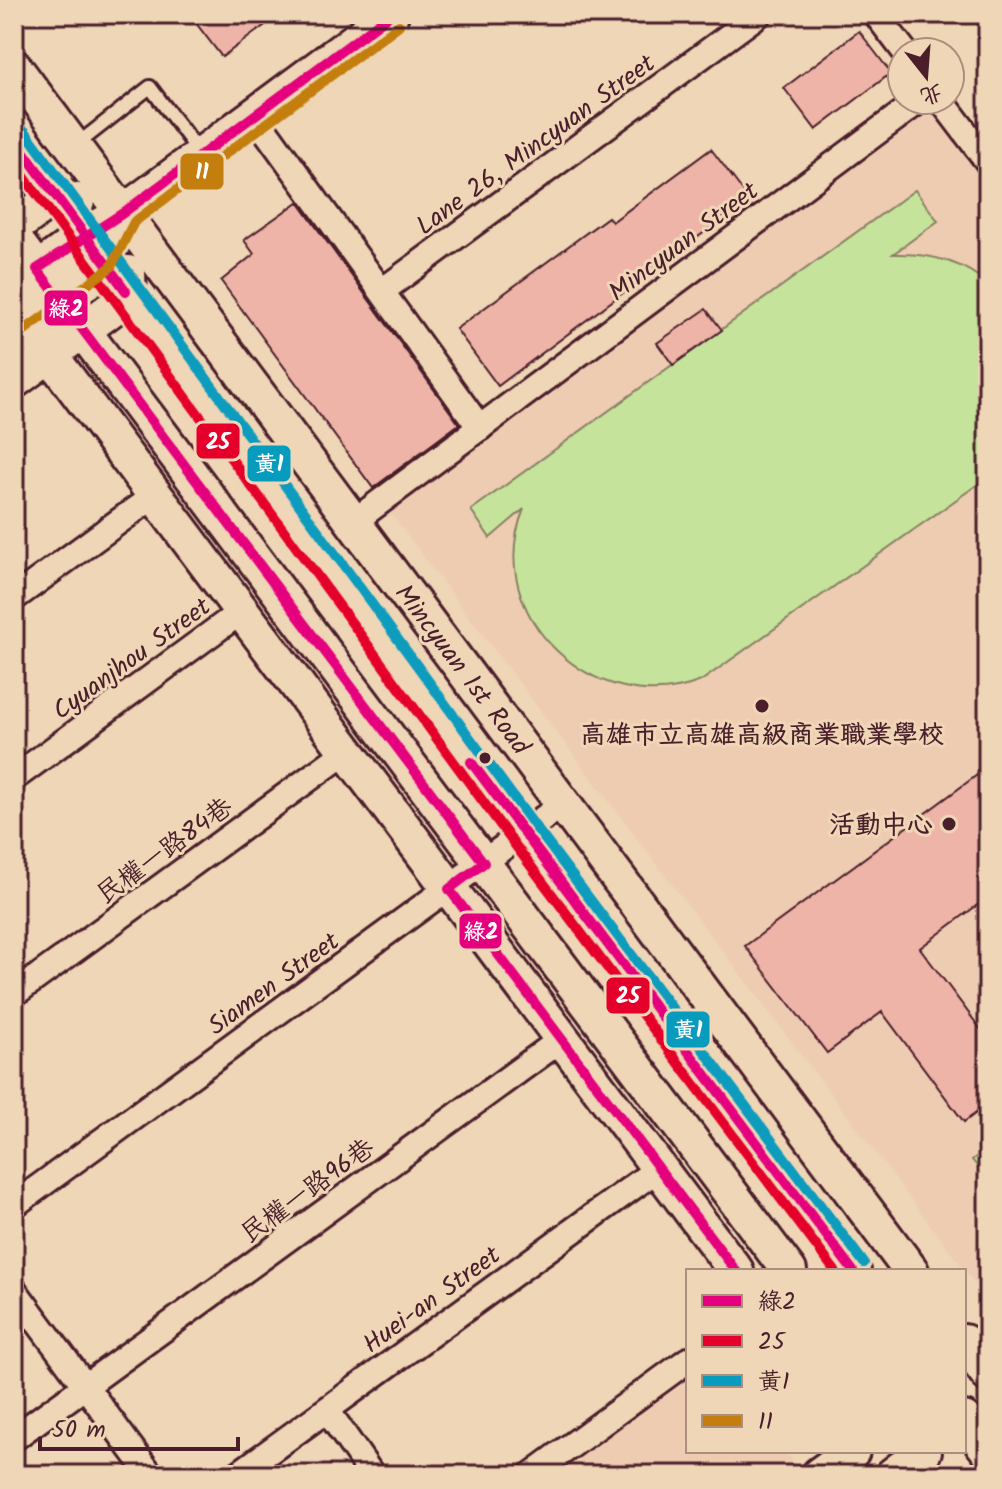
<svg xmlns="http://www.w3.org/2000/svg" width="1002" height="1489" viewBox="0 0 1002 1489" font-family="Kalam,'LXGW WenKai TC',sans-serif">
<rect width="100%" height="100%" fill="#eed6b6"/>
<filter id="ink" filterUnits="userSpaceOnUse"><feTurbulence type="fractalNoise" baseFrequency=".0125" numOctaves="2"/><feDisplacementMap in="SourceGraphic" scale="16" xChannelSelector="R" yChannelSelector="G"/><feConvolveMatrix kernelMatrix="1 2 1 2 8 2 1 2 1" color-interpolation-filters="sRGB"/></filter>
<g filter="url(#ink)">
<g fill="#eeccb2">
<path d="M934,107l54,70v1124l-599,-790z"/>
<path d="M688,1378v73h96l14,16 -11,8h-232z"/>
</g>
<g fill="#c6e39b" stroke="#888163" stroke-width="2">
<path d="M915,190l23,31 -45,33c35,-1 68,6 95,30v193l-287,204c-105,42 -221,-66 -177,-172l-34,29 -19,-28z"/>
<path d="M988,1148v31l-16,-19z"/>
</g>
<g fill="#eeb4a8" stroke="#4a1f2b" stroke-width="2">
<path d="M189,14h91l-58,43z"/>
<path d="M859,31l32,42 -75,57 -32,-42z"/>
<path d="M711,149l38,50 -251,187 -42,-57 152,-112 4,5z"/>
<path d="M298,202l161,222 -86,64 -152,-207 33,-27 -10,-14z"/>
<path d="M706,309l16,21 -49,35 -16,-22z"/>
<path d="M988,767v130l-68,51 68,91v65l-24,18 -82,-110 -55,41 -82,-107z"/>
</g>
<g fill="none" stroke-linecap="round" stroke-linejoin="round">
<defs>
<path id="lane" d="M75,146l75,-59 50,66"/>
<g id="street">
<path d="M876,14l29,38"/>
<path d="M941,100l47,62"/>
<path d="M255,116l225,312"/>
<path d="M382,291l377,-277"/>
<path d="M353,522l567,-422"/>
<path d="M14,598l141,-103"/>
<path d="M14,778l228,-167"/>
<path d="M14,994l333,-243"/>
<path d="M14,1205l549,-401"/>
<path d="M14,1290l137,185"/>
<path d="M327,1410l45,65"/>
<path d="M14,1438l548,-399"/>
<path d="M237,1475l422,-307"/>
<path d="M531,1475l157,-115"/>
</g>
<g id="secondary">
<path d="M14,67l897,1204"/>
<path d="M14,139l509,694 330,438"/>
<path d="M14,227l42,-31 21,5"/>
<path d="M14,239l775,1032"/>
<path d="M18,284l67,-49 38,-22 268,-199"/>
<path d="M35,306l66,-49 10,-19"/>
<path d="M14,307l722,964"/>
<path d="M14,381l115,-85 -1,-23"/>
<path d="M964,1342l24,32"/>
<path d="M964,1419l24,31"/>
<path d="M819,1475l33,-24"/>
<path d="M893,1475l31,-24"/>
</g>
</defs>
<use href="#lane" stroke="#4a1f2b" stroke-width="18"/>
<use href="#street" stroke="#4a1f2b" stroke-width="30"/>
<use href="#secondary" stroke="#4a1f2b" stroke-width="40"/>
<use href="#lane" stroke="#eed6b6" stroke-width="12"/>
<use href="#street" stroke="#eed6b6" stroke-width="24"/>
<use href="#secondary" stroke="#eed6b6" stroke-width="34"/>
<defs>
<g id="bus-1">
<path d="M391,14l-268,199 -86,56 447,594 -35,26 287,382"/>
<path d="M14,139l112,152"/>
<path d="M471,762l382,509"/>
</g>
<path id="bus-2" d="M14,163l498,678 323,430"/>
<path id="bus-3" d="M25,131l509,694 330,438"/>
<path id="bus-4" d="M22,332l89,-65 23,-45 265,-197"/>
</defs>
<use href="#bus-1" stroke="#eed6b6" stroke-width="16"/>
<use href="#bus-2" stroke="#eed6b6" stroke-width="16"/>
<use href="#bus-3" stroke="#eed6b6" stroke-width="16"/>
<use href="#bus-4" stroke="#eed6b6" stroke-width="16"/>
<use href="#bus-1" stroke="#e5007d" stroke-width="10"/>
<use href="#bus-2" stroke="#e4002b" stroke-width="10"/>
<use href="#bus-3" stroke="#079bbe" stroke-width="10"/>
<use href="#bus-4" stroke="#c37e0d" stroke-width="10"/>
</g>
</g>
<g fill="#4a1f2b" stroke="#eed6b6" stroke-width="3">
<circle cx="762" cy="706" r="8"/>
<circle cx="485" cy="758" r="7"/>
<circle cx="949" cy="824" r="8"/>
</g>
<g text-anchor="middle" stroke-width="6" stroke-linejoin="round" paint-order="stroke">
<g font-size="26" fill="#4a1f2b" stroke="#eed6b6">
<text transform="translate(535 144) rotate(-36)" y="9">Lane 26, Mincyuan Street</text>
<text transform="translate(683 241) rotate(-37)" y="9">Mincyuan Street</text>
<text transform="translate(131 658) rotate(-36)" y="9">Cyuanjhou Street</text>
<text transform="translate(463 669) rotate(53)" y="9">Mincyuan 1st Road</text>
<text transform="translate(164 850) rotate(-36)" y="9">民權一路84巷</text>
<text transform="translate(273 983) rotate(-36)" y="9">Siamen Street</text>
<text transform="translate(307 1190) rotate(-36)" y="9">民權一路96巷</text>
<text transform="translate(431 1299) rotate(-36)" y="9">Huei-an Street</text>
</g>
<g font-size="26" font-weight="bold" fill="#4a1f2b" stroke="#eed6b6">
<text x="762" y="743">高雄市立高雄高級商業職業學校</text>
<text x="933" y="833" text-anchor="end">活動中心</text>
</g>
</g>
<g stroke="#eed6b6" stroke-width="3">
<rect x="179" y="152" width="46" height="39" rx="8" fill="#c37e0d"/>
<rect x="43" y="289" width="46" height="38" rx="8" fill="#e5007d"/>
<rect x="195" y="422" width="46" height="38" rx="8" fill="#e4002b"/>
<rect x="246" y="444" width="46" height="39" rx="8" fill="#079bbe"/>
<rect x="458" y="912" width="45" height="38" rx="8" fill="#e5007d"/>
<rect x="605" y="976" width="46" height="39" rx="8" fill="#e4002b"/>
<rect x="665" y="1010" width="46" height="39" rx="8" fill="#079bbe"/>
</g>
<g font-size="22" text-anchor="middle" font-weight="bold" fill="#fff">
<text x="202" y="179">11</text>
<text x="66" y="316">綠2</text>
<text x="218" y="449">25</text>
<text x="269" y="471">黃1</text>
<text x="481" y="939">綠2</text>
<text x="628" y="1003">25</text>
<text x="688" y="1037">黃1</text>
</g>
<rect width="1002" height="1489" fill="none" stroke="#eed6b6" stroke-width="48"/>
<rect x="24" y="24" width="954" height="1441" fill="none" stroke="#4a1f2b" stroke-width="3" filter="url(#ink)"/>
<rect x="686" y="1269" width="280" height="184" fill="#eed6b6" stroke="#ac8d7e" stroke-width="2"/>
<rect x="702" y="1295" width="40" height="12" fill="#e5007d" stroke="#ac8d7e" stroke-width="2"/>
<text x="758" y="1309" font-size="24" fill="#4a1f2b">綠2</text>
<rect x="702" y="1335" width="40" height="12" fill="#e4002b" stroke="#ac8d7e" stroke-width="2"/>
<text x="758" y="1349" font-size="24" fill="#4a1f2b">25</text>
<rect x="702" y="1375" width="40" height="12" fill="#079bbe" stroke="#ac8d7e" stroke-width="2"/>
<text x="758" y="1389" font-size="24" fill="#4a1f2b">黃1</text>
<rect x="702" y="1415" width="40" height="12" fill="#c37e0d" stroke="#ac8d7e" stroke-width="2"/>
<text x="758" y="1429" font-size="24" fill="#4a1f2b">11</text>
<g transform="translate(926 76) rotate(163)"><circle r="38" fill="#eed6b6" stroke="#ac8d7e" stroke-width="2"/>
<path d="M0-6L14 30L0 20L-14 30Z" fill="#4a1f2b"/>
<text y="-12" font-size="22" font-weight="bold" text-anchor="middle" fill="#4a1f2b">北</text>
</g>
<path d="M40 1437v12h198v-12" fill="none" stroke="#4a1f2b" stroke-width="4"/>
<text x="52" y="1437" font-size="24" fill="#4a1f2b" stroke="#eed6b6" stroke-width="6" paint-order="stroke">50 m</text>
</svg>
